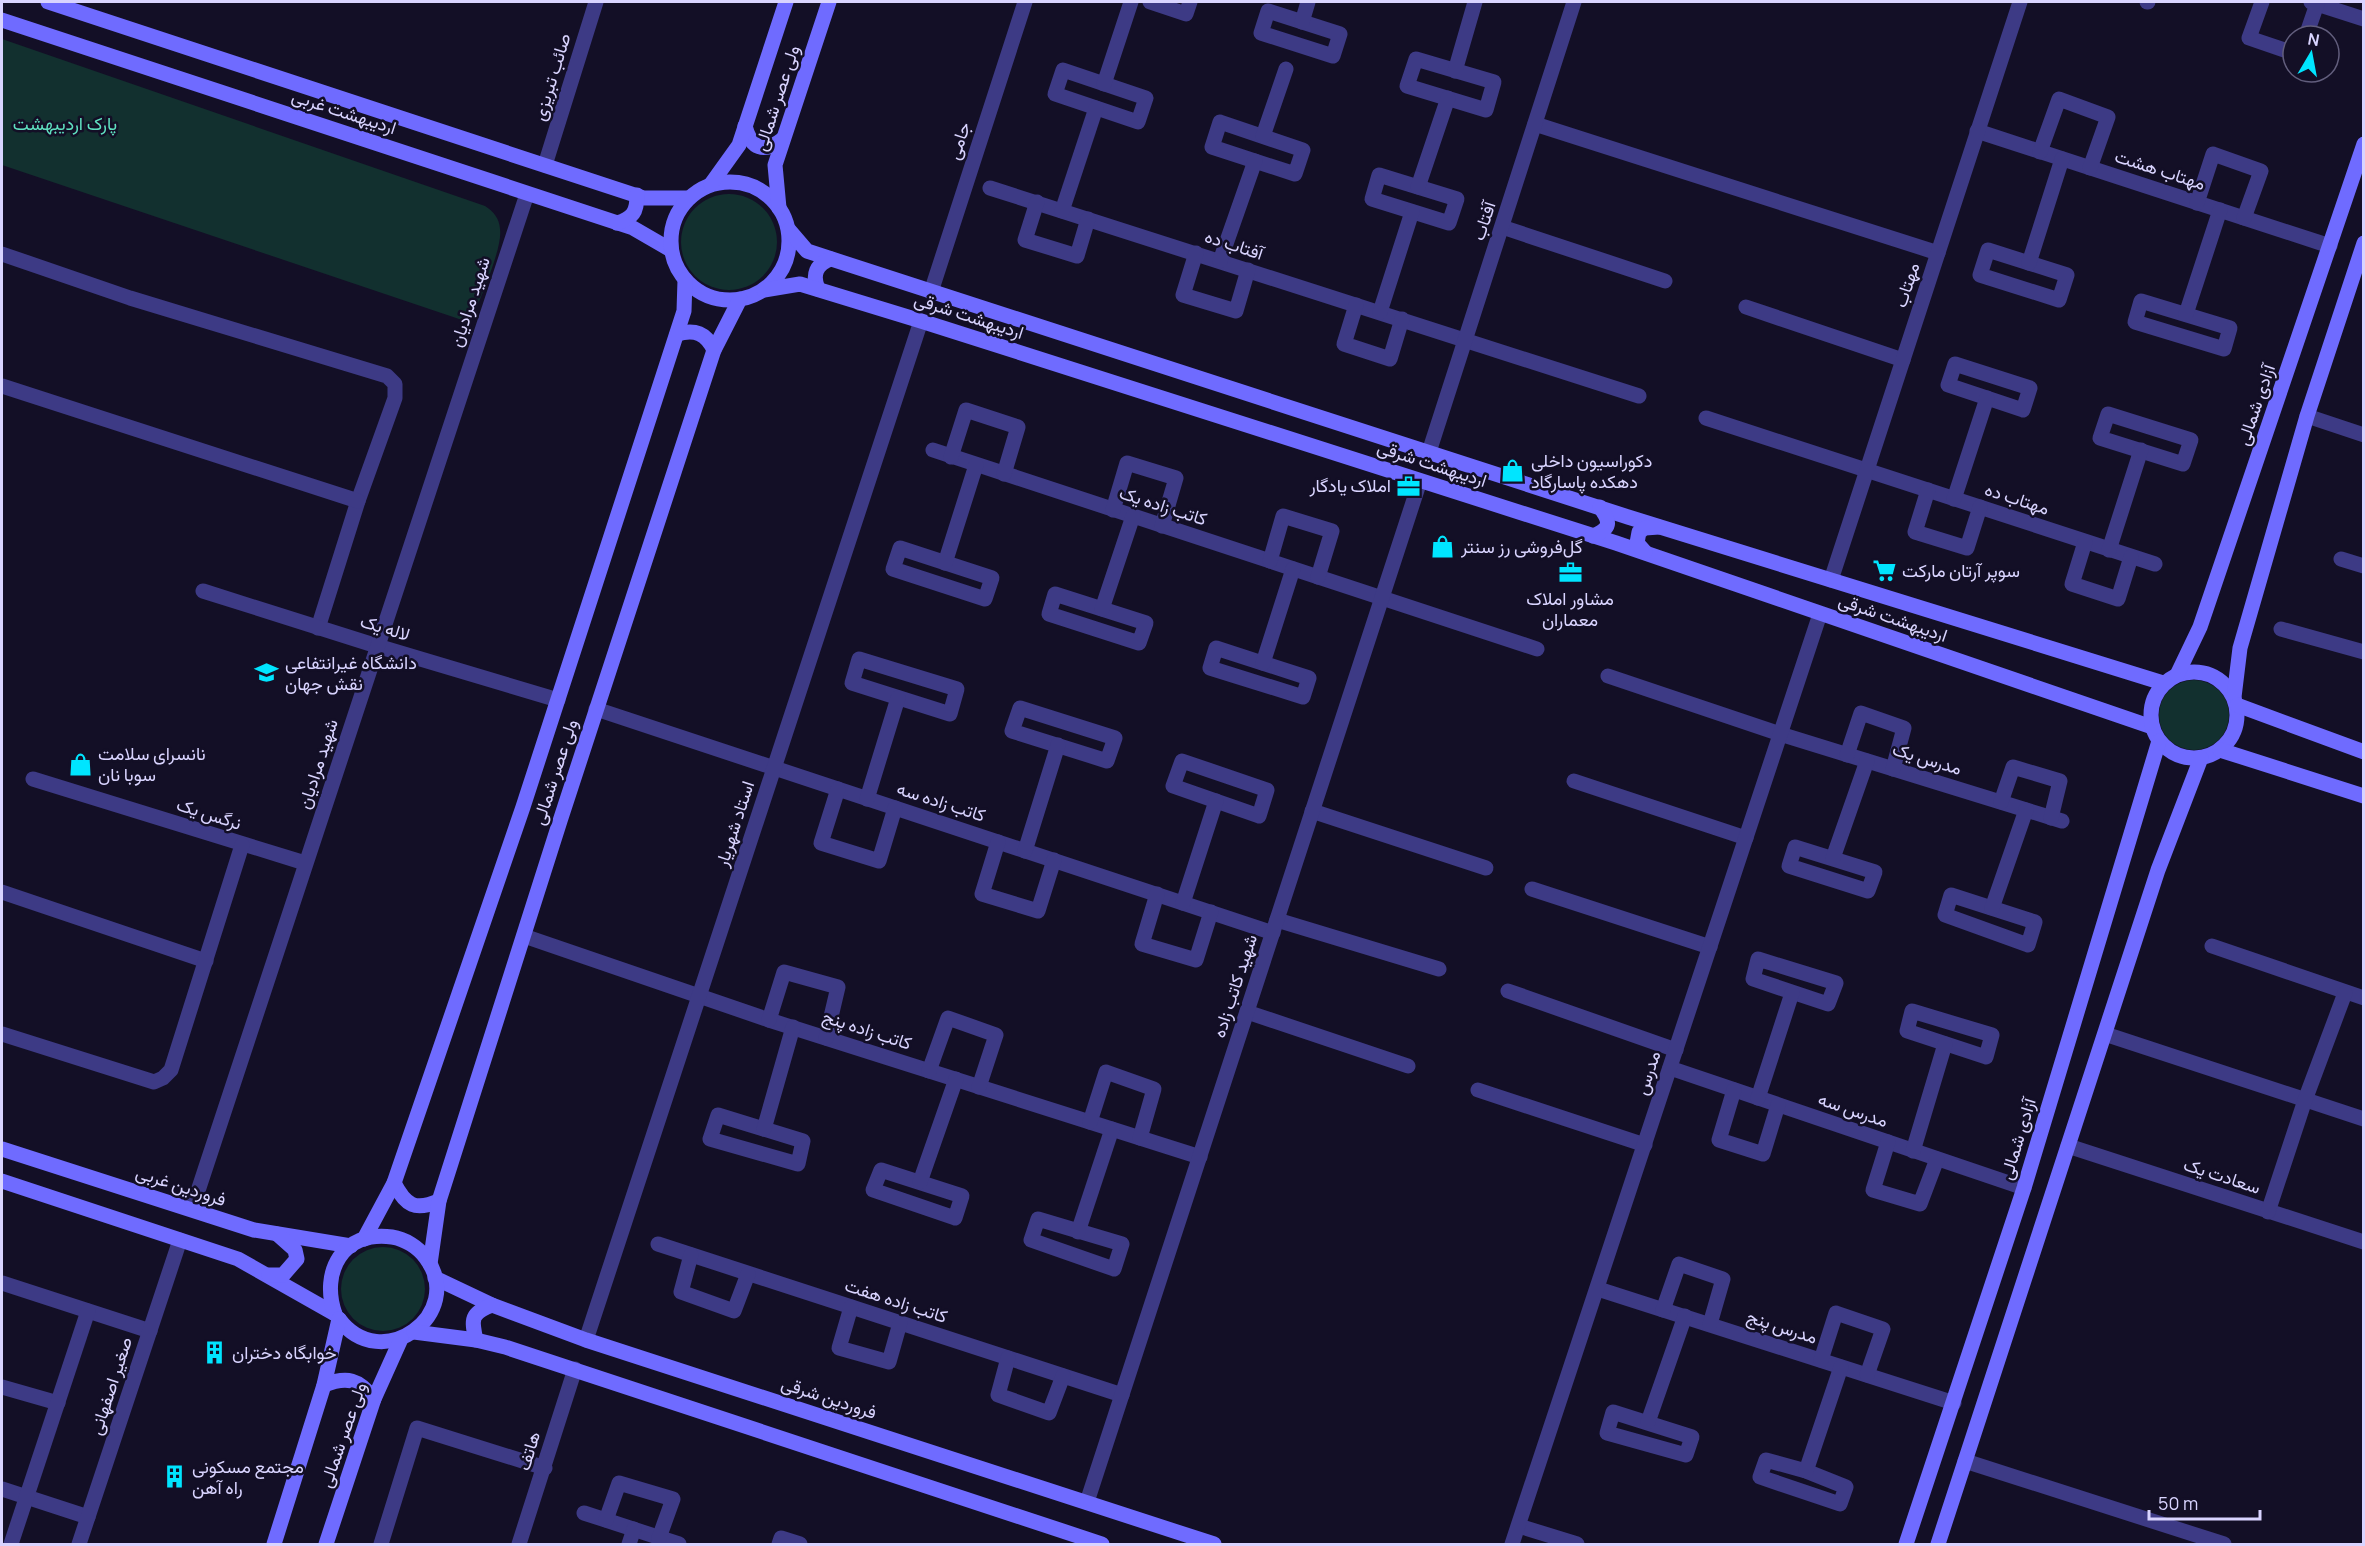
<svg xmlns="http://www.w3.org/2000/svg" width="2365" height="1546" viewBox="0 0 2365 1546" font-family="Manrope,Vazirmatn,sans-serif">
<rect width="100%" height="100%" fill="#130f26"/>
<g fill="#12302f">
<path d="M2,39l483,167c9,6 14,12 15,23 3,20 -22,73 -29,94l-469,-158z"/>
<circle cx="729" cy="242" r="48"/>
<circle cx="2194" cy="715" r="35"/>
<circle cx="383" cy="1289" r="42"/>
</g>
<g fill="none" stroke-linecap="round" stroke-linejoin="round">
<g stroke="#3d3a85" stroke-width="15">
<path d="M1150,2l36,12 4,-12"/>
<path d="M2147,2h1"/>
<path d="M2262,2l-13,36 44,15"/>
<path d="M2311,2l53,17"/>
<path d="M1268,11l72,23 -7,22 -72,-23z"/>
<path d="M1302,22l6,-20"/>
<path d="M2306,36l11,-32"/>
<path d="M1416,59l78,23 -8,28 -79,-24z"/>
<path d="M1063,70l83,28 -8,24 -83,-28z"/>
<path d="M1455,71l20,-69"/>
<path d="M1104,84l27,-82"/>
<path d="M1220,122l83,28 -8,24 -83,-27z"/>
<path d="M1535,124l403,129"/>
<path d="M1977,131l353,115"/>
<path d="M1263,136l23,-67"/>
<path d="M2040,152l19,-53 49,18 -18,51"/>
<path d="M1379,175l78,24 -8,24 -77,-24z"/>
<path d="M1418,187l30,-89"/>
<path d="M990,188l649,208"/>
<path d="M1037,202l-12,38 52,16 11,-37"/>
<path d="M2197,203l16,-49 48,17 -17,47"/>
<path d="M1062,211l34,-103"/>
<path d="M1502,227l163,54"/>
<path d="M1988,250l79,25 -8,25 -79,-25z"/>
<path d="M1196,253l-13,42 53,16 12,-41"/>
<path d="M2,254l128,44 257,78 8,8v14l-37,103 -40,127"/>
<path d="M1220,261l35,-100"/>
<path d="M2029,263l33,-104"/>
<path d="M2141,301l89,27 -6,21 -89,-27z"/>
<path d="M1356,305l-12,39 46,15 12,-40"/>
<path d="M1746,307l157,53"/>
<path d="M1380,312l32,-100"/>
<path d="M2186,314l34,-104"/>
<path d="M1955,364l75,24 -7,22 -75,-25z"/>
<path d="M2,386l356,115"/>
<path d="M2108,414l83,26 -8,24 -83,-26z"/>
<path d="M2307,416l57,19"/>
<path d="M1706,418l449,146"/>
<path d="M933,450l604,199"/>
<path d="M951,457l15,-47 52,17 -14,47"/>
<path d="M1928,490l-13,42 52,16 13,-41"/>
<path d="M1954,499l33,-101"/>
<path d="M1113,510l14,-47 49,15 -14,48"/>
<path d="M2085,542l-13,42 46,15 13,-42"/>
<path d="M900,548l92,30 -7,21 -92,-30z"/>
<path d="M2109,550l32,-100"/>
<path d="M2341,559l23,7"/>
<path d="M1270,561l13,-45 49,15 -14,46"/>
<path d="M945,563l31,-98"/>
<path d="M203,591l174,55 181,54"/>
<path d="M1055,594l91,29 -7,20 -90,-29z"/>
<path d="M1102,609l31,-93"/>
<path d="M2281,629l83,23"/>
<path d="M1216,648l93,30 -6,19 -93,-29z"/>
<path d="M859,659l98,30 -7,25 -98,-31z"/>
<path d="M1263,663l30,-94"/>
<path d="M1608,676l172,58 282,87"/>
<path d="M1020,708l95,30 -8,23 -95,-30z"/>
<path d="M596,709l677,224"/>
<path d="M1847,755l14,-42 43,15 -11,41"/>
<path d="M1182,761l85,29 -8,26 -86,-30z"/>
<path d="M33,779l272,84"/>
<path d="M1574,781l172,57"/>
<path d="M838,789l-17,54 58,18 16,-53"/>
<path d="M867,799l31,-101"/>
<path d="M2001,802l12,-35 47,14 -9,37"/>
<path d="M1312,811l174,57"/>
<path d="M998,842l-16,52 56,17 16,-51"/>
<path d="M1795,847l80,25 -7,19 -79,-25z"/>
<path d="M1025,851l33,-106"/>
<path d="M1833,858l34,-97"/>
<path d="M1532,889l178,58"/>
<path d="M2,892l204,69"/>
<path d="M1157,894l-15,50 54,16 15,-48"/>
<path d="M1951,895l84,27 -7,23 -83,-30z"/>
<path d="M1183,903l33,-102"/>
<path d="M1992,908l34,-98"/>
<path d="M1277,920l162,49"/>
<path d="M524,936l245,84 431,137"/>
<path d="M2212,946l152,52"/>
<path d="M1758,959l78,24 -8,21 -75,-25z"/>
<path d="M1508,991l168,59"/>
<path d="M1912,1011l80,24 -6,22 -79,-26z"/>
<path d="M1247,1012l161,54"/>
<path d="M769,1020l15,-48 54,15 -12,51"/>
<path d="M2,1034l152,48 9,-4 8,-8 71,-225"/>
<path d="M2105,1034l259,85"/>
<path d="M1670,1068l354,120"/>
<path d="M929,1071l19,-53 48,17 -17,52"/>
<path d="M1478,1090l167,55"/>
<path d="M1734,1090l-15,50 44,14 15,-49"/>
<path d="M1758,1098l34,-105"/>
<path d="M718,1115l85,26 -5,23 -88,-25z"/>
<path d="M1090,1122l16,-50 48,17 -14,49"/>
<path d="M764,1129l29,-102"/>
<path d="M1888,1142l-15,48 47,14 17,-45"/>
<path d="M2068,1146l296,96"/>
<path d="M1913,1151l32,-107"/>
<path d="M881,1170l81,26 -7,22 -82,-28z"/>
<path d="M920,1182l36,-103"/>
<path d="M2268,1212l37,-112 40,-107"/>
<path d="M1038,1219l84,25 -8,25 -83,-29z"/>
<path d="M1078,1232l34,-103"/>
<path d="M658,1244l464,151"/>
<path d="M691,1255l-10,37 53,19 14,-37"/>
<path d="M2,1283l148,48"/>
<path d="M1598,1289l356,114"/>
<path d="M851,1307l-12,41 50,14 11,-39"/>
<path d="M1663,1310l16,-46 44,15 -13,45"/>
<path d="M1008,1358l-10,37 51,18 14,-37"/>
<path d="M1821,1360l15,-47 47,16 -16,46"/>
<path d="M2,1387l56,16"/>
<path d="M1613,1412l79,25 -6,18 -79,-22z"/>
<path d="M1648,1422l37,-106"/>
<path d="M1766,1460l40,11 40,16 -6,17 -80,-27z"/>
<path d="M1965,1461l259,83"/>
<path d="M1806,1471l35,-104"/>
<path d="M2,1489l86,28"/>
<path d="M584,1513l95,31"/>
<path d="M606,1520l13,-37 54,16 -14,39"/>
<path d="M1519,1526l58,18"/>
<path d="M11,1544l77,-233"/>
<path d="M381,1544l36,-116 128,40"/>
<path d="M629,1544l5,-15"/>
<path d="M779,1544l2,-6 19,6"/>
</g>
<g stroke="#3d3a85" stroke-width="15">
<path d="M545,165l51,-163"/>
<path d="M931,292l94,-290"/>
<path d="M1429,452l145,-450"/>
<path d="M1831,580l189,-578"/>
<path d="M192,1209l335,-1015"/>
<path d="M586,1340l335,-1019"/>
<path d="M1087,1502l333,-1021"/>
<path d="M79,1544l101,-304"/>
<path d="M519,1544l56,-175"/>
<path d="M1512,1544l308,-930"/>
</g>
<g stroke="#6f6bff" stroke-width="15">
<path d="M48,2l596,196h45"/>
<path d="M2,20l631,208 38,22"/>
<path d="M745,126c6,23 19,28 38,13"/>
<circle cx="730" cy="241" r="59"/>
<path d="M711,184l28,-39 47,-143"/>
<path d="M779,208l-4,-43 54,-163"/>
<path d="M617,223c16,-5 20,-11 20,-28"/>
<path d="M789,230l18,21 821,266 535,166"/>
<path d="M818,289c-6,-14 -2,-25 13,-30"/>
<path d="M764,290l36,-6 121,37 695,222 536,184"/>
<path d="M677,334c18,-5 29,-1 37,16"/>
<path d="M1593,536c18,-8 18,-13 7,-29"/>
<path d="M1645,552l-8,-9 2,-11 6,-4 14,-1"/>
<circle cx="2194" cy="715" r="43"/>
<path d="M2177,675l23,-48 164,-483"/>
<path d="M2234,697l6,-49 67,-232 57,-173"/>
<path d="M2237,705l127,47"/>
<path d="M2220,750l144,46"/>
<path d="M2,1149l252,81 97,16"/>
<path d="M2,1181l236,78 97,55"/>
<path d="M394,1183c12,23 21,28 45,18"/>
<path d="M364,1239l30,-56 129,-376 161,-496 1,-31"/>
<path d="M430,1264l9,-63 121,-380 154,-471 26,-51"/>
<path d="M269,1275h14l14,-16 -2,-9 -18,-16"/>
<path d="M435,1278l57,27 94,35 628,204"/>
<path d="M335,1314c-15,-42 8,-84 57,-77 13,2 26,10 34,21 41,56 -45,118 -87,61"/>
<path d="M414,1332l62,8 29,7 597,197"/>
<path d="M476,1340c-5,-21 -5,-27 16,-35"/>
<path d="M324,1385c23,-9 35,-6 50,14"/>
<path d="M274,1544l50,-159 15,-66"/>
<path d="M326,1544l48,-145 27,-60"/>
<path d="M1906,1544l118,-356 135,-447"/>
<path d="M1938,1544l220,-674 43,-112"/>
</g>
</g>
<defs>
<symbol id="shop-bare" viewBox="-9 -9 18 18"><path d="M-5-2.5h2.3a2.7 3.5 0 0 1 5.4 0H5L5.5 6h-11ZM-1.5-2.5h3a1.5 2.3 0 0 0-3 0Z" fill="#00e5ff" stroke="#130f26" stroke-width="2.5" paint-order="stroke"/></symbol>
<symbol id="office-bare" viewBox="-9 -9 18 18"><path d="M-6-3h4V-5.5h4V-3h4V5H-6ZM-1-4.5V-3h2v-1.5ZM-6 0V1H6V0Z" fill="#00e5ff" stroke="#130f26" stroke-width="2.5" paint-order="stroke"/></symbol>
<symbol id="supermarket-bare" viewBox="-9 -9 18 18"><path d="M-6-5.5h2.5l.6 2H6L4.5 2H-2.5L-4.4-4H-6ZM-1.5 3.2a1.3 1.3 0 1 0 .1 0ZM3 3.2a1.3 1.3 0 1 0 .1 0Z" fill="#00e5ff" stroke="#130f26" stroke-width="2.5" paint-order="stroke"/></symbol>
<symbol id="university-bare" viewBox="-9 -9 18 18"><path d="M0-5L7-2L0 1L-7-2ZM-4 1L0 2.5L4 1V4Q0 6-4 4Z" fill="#00e5ff" stroke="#130f26" stroke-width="2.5" paint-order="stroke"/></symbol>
<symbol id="building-bare" viewBox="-9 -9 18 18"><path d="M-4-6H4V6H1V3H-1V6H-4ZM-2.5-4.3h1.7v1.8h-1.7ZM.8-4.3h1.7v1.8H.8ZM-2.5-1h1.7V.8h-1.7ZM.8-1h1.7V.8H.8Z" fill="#00e5ff" stroke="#130f26" stroke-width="2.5" paint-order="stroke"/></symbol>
</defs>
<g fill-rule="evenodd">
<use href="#shop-bare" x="1496" y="454" width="33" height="33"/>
<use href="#office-bare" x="1392" y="470" width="33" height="33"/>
<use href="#shop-bare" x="1426" y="530" width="33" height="33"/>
<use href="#supermarket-bare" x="1868" y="554" width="33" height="33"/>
<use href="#office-bare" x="1554" y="556" width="33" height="33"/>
<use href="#university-bare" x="250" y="656" width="33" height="33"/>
<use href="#shop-bare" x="64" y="748" width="33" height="33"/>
<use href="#building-bare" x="198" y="1336" width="33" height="33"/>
<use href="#building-bare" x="158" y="1460" width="33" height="33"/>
</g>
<g text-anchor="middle" stroke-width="5" stroke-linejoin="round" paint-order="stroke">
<g font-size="18" fill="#d9d4ff" stroke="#130f26">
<text transform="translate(552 77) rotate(-73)" y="6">صائب تبریزی</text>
<text transform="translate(777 98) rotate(-72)" y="6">ولی عصر شمالی</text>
<text transform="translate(344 112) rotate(18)" y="6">اردیبهشت غربی</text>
<text transform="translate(959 141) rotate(-72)" y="6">جامی</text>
<text transform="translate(2160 170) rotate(18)" y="6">مهتاب هشت</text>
<text transform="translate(1484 221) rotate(-72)" y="6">آفتاب</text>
<text transform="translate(1234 245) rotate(18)" y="6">آفتاب ده</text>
<text transform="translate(1907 285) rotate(-72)" y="6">مهتاب</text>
<text transform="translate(470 302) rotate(-72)" y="6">شهید مرادیان</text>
<text transform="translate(969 316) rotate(18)" y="6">اردیبهشت شرقی</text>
<text transform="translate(2256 405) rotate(-71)" y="6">آزادی شمالی</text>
<text transform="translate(1432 464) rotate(18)" y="6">اردیبهشت شرقی</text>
<text transform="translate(2017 499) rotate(18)" y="6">مهتاب ده</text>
<text transform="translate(1163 506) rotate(18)" y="6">کاتب زاده یک</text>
<text transform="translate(1893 618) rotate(19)" y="6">اردیبهشت شرقی</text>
<text transform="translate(385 628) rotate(17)" y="6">لاله یک</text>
<text transform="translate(1927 759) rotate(17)" y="6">مدرس یک</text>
<text transform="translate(318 764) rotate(-72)" y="6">شهید مرادیان</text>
<text transform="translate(555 772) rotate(-72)" y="6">ولی عصر شمالی</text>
<text transform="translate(941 802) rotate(18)" y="6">کاتب زاده سه</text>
<text transform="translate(209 814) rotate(18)" y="6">نرگس یک</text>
<text transform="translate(735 824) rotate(-72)" y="6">استاد شهریار</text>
<text transform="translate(1235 986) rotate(-72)" y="6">شهید کاتب زاده</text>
<text transform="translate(867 1030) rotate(18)" y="6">کاتب زاده پنج</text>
<text transform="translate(1648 1073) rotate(-72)" y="6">مدرس</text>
<text transform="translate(1853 1110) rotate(19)" y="6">مدرس سه</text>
<text transform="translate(2018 1139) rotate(-73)" y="6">آزادی شمالی</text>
<text transform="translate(2222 1176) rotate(18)" y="6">سعادت یک</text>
<text transform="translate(181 1186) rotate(18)" y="6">فروردین غربی</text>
<text transform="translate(896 1301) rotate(18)" y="6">کاتب زاده هفت</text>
<text transform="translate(1782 1327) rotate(18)" y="6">مدرس پنج</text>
<text transform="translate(111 1386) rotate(-72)" y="6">صغیر اصفهانی</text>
<text transform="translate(829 1398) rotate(18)" y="6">فروردین شرقی</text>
<text transform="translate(343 1435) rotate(-71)" y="6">ولی عصر شمالی</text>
<text transform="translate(529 1451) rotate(-73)" y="6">هاتف</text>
</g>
<g font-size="18" fill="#5fe0c0" stroke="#130f26">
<text x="65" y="130">پارک اردیبهشت</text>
</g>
<g font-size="18" fill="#d9d4ff" stroke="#130f26" text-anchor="start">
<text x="1531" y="467">دکوراسیون داخلی<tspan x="1531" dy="21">دهکده پاسارگاد</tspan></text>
<text x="1391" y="492" text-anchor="end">املاک یادگار</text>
<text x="1461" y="553">گل‌فروشی رز سنتر</text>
<text x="1902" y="577">سوپر آرتان مارکت</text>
<text x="1570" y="605" text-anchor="middle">مشاور املاک<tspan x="1570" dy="21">معماران</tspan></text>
<text x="285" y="669">دانشگاه غیرانتفاعی<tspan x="285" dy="21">نقش جهان</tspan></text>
<text x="98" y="760">نانسرای سلامت<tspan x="98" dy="21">سوبا نان</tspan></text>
<text x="232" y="1359">خوابگاه دختران</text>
<text x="192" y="1473">مجتمع مسکونی<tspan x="192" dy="21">راه آهن</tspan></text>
</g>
</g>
<rect width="2365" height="1546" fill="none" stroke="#d9d4ff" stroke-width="6"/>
<g transform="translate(2311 54) rotate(10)"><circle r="28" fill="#130f26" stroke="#625e7d" stroke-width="1.5"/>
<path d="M0-4.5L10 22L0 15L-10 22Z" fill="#00e5ff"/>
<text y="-9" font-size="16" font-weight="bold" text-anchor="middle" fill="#d9d4ff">N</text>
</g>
<path d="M2149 1510v9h111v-9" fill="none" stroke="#d9d4ff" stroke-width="3"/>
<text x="2158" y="1510" font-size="18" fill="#d9d4ff" stroke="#130f26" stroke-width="4.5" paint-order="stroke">50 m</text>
</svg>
